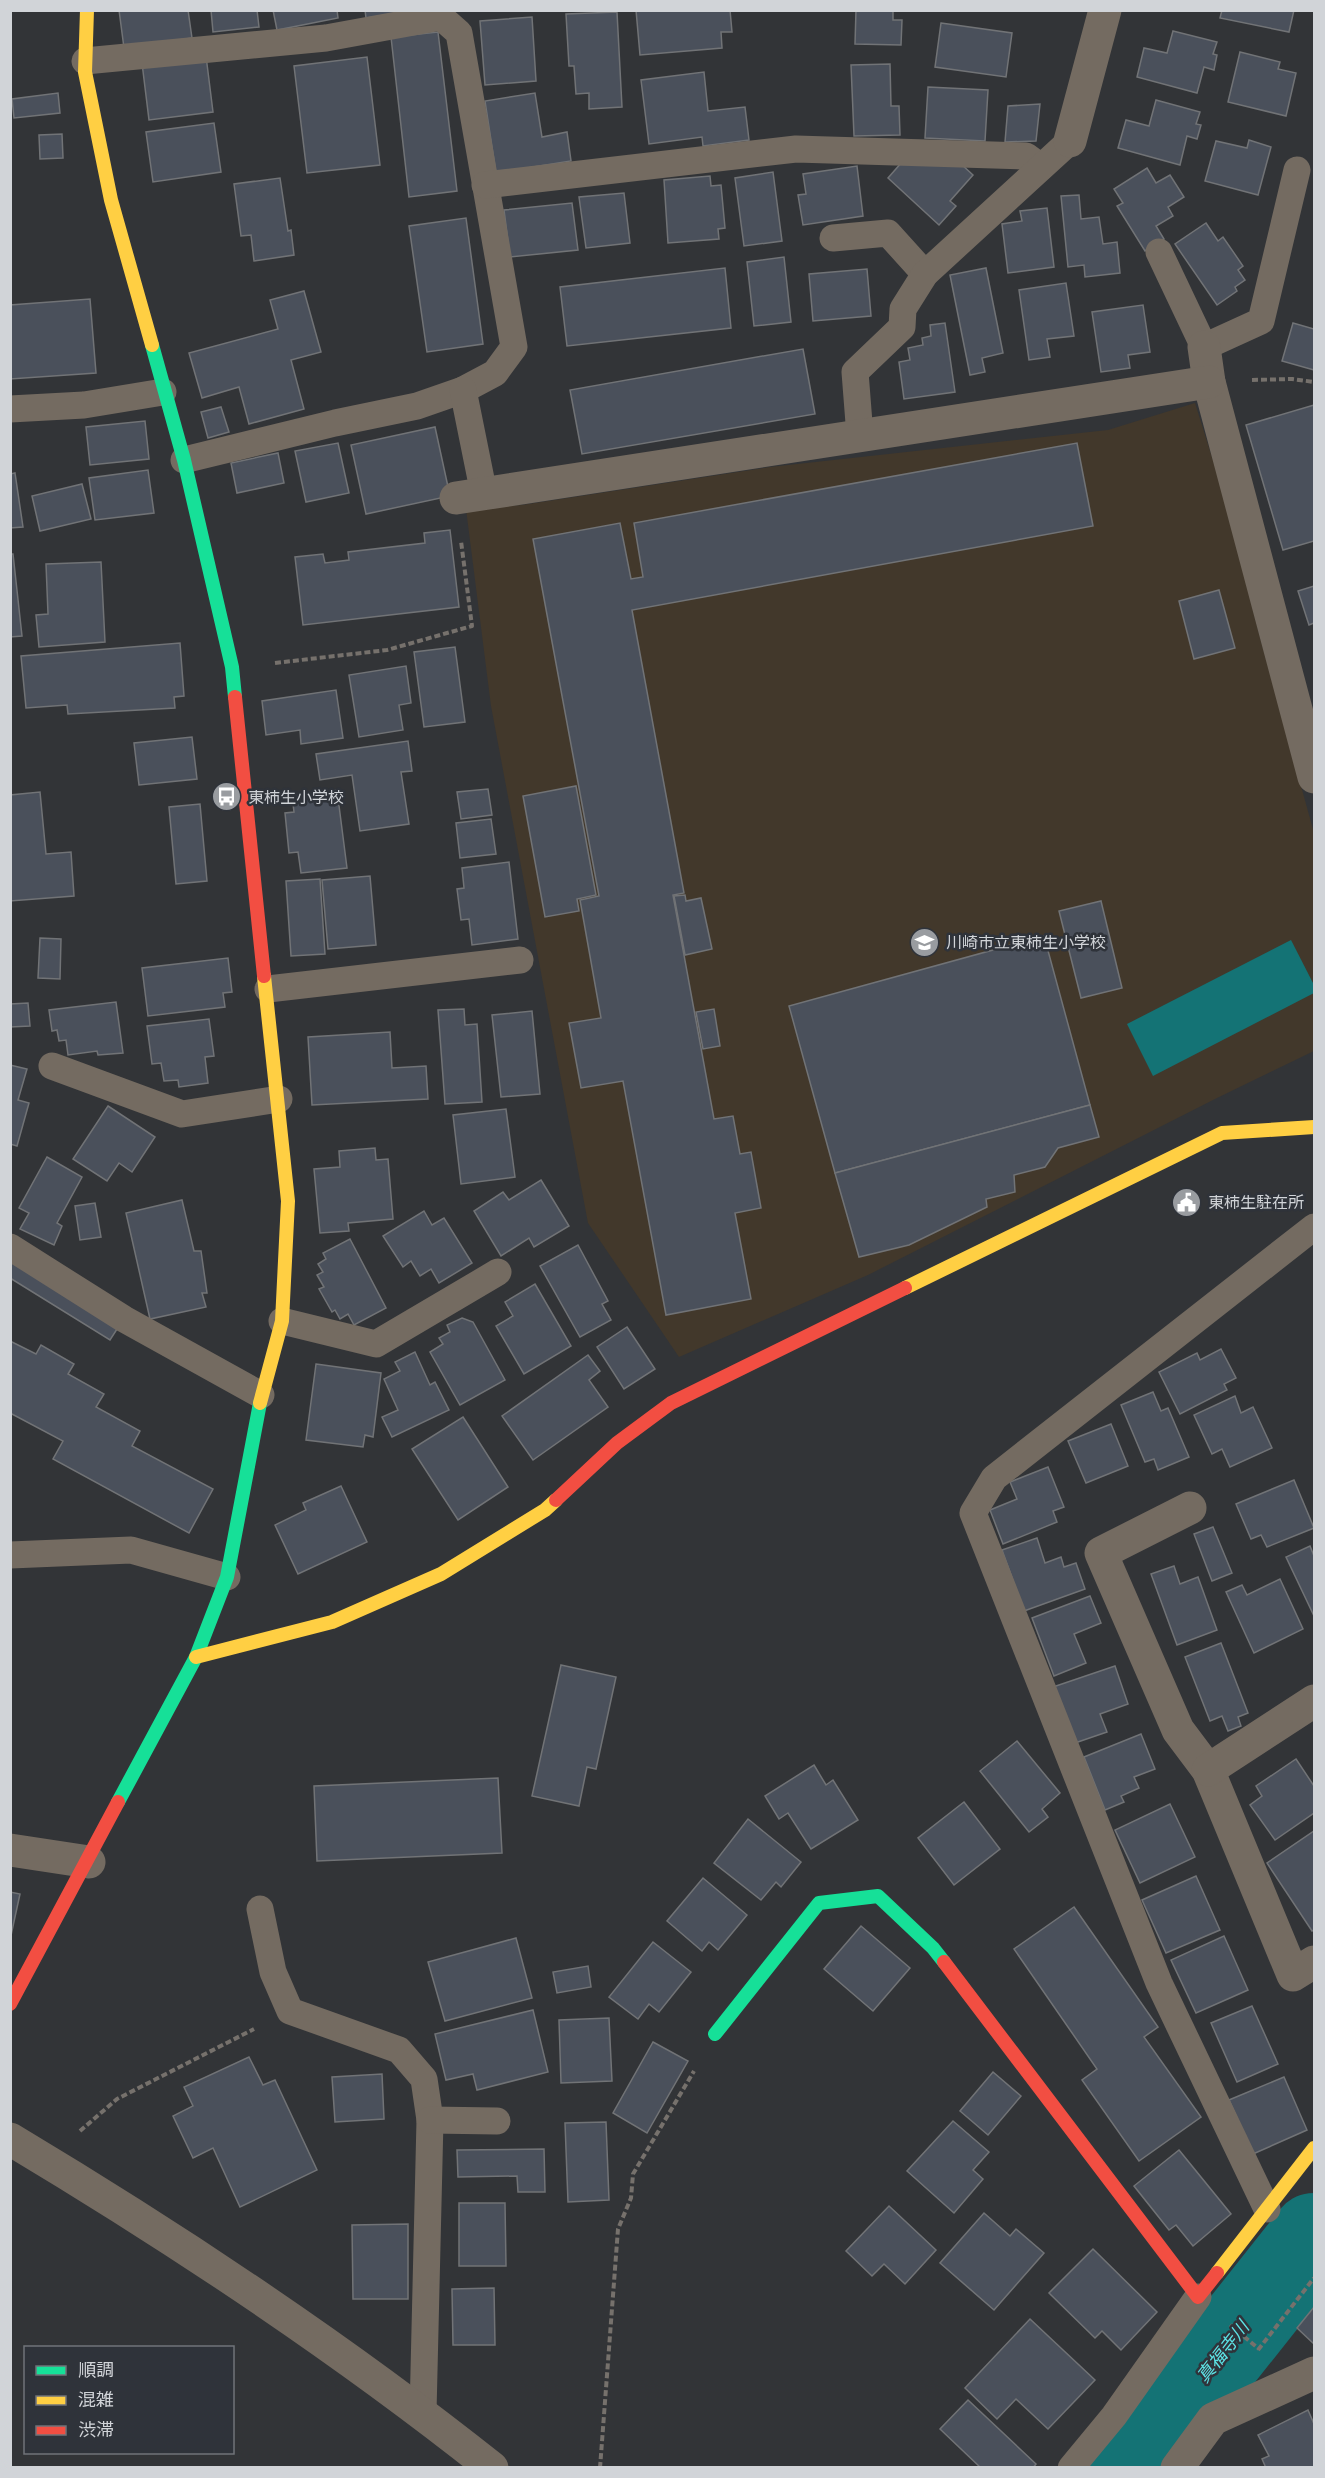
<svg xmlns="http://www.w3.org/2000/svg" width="1325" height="2478" viewBox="0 0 1325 2478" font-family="'Golos Text','Noto Sans JP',sans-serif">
<rect width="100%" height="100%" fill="#323437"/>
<path fill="#42382b" d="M1195,403l31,99 32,128 56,203v218l-99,48 -347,176 -189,82 -91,-134 -97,-517 -25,-197 56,-4 248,-38 338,-37z"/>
<path fill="#147375" d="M1291,940l23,45v8l-161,83 -26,-52z"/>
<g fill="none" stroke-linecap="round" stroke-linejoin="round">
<path stroke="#147375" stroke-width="88" d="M1131,2468l183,-231"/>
</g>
<g fill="#4a505b" stroke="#717376" stroke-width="1.5">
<path d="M119,10h69l4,28 -68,10z"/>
<path d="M211,10h46l2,17 -46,5z"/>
<path d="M273,10h64l1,8 -61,12z"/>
<path d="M365,10l53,1 -52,7z"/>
<path d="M636,10h94l2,22h-11l1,16 -82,7z"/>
<path d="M856,10h37v10h9l-1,25 -46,-1z"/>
<path d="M1222,10h72l-5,22 -69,-14z"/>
<path d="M617,12l5,95 -33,2v-16l-13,1 -2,-28h-5l-3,-52z"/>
<path d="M532,17l4,64 -51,4 -5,-64z"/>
<path d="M941,23l71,10 -6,44 -71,-10z"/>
<path d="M1173,31l44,11 -4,12 4,1 -3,15 -10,-3 -7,26 -60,-16 7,-29 23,5z"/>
<path d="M438,32l19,159 -48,6 -18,-160z"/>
<path d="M1240,52l40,10 -2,7 18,4 -10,43 -58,-14z"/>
<path d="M206,56l7,56 -64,8 -7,-57z"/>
<path d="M367,57l13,108 -73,8 -13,-107z"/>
<path d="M890,64l1,42h8l1,29 -46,1 -3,-71z"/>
<path d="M704,72l4,39 37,-4 4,33 -46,6 -1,-9 -53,7 -8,-64z"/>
<path d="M928,87l60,3 -3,51 -60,-3z"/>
<path d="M58,93l2,20 -46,5 -2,-19z"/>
<path d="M535,93l7,44 25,-5 4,29 -75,12 -11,-72z"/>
<path d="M1156,100l44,12 -4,12 5,1 -4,14 -10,-3 -7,29 -62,-17 8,-28 23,6z"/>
<path d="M1040,104l-4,37 -31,1 3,-36z"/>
<path d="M214,123l7,49 -68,10 -7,-50z"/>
<path d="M62,134l1,24 -23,1 -1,-24z"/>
<path d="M1249,140l22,7 -13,48 -53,-14 11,-40 31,7z"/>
<path d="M902,162l59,2 12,11 -23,26 6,5 -17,19 -51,-47z"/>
<path d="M857,166l6,50 -60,9 -5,-30 8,-1 -3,-20z"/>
<path d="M1147,168l9,15 14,-8 14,22 -16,10 5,9 -17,10 8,13 -19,12 -28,-45 6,-3 -9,-14z"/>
<path d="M773,172l9,69 -38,5 -9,-68z"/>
<path d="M710,176l1,10 10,-1 4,43 -7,1 1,10 -51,4 -4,-63z"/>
<path d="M280,178l8,53 3,-1 3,25 -40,6 -3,-26 -10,1 -7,-52z"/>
<path d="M624,193l6,50 -44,5 -7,-51z"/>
<path d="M1079,195l2,24 18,-2 4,27 14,-2 3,31 -35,4 -1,-12 -16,2 -7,-71z"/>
<path d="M572,203l6,47 -68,7 -6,-47z"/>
<path d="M1047,208l7,59 -46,6 -6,-49 20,-3 -2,-10z"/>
<path d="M466,218l17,126 -56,8 -18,-126z"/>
<path d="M1206,223l12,18 5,-4 20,29 -5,4 7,10 -10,7 2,4 -20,14 -42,-61z"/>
<path d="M784,257l7,65 -37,4 -7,-64z"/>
<path d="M725,268l6,60 -164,18 -7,-59z"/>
<path d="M986,268l17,85 -21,5 3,14 -15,3 -20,-100z"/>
<path d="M867,269l4,47 -58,5 -4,-47z"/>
<path d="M1066,283l8,53 -27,3 3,18 -21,3 -10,-70z"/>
<path d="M304,291l17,61 -30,8 13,49 -55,15 -10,-37 -37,11 -13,-45 89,-24 -8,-29z"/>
<path d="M90,299l6,74 -86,6v-74z"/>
<path d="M1143,305l7,47 -22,3 2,13 -29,4 -9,-60z"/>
<path d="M945,323l10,69 -51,7 -5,-37 11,-2 -2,-12 15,-3 -1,-7 9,-2 -1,-11z"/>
<path d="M1293,323l21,6v41l-32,-9z"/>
<path d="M803,349l12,65 -233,40 -12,-64z"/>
<path d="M1314,405v136l-31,9 -37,-125z"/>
<path d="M221,407l8,25 -21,6 -7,-26z"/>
<path d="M145,421l4,38 -59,6 -4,-38z"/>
<path d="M435,427l15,69 -84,18 -15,-69z"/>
<path d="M338,443l11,50 -43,9 -11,-51z"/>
<path d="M1077,443l16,83 -461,84 52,283 -11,2 41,224 19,-3 7,38 11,-2 10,56 -26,5 16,86 -85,16 -43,-234 -42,7 -12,-65 32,-5 -21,-118 19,-4 -66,-357 87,-16 11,56 12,-2 -9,-54z"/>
<path d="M278,453l6,30 -47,10 -6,-30z"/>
<path d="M148,470l6,43 -59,7 -6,-42z"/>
<path d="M15,473l8,54 -13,1v-54z"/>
<path d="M82,484l9,35 -51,12 -8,-35z"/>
<path d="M450,530l9,77 -156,18 -8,-68 28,-3 2,9 24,-3 -1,-8 77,-9 -1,-10z"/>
<path d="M10,554h3l9,82 -12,1z"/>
<path d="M101,562l4,80 -66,5 -3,-32 12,-1 -2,-50z"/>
<path d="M1314,586v37l-5,2 -11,-34z"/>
<path d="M1219,590l16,58 -41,11 -15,-58z"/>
<path d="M180,643l4,53 -10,1 1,11 -107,6 -1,-9 -41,3 -5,-52z"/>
<path d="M455,647l10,75 -41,5 -10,-75z"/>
<path d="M406,666l5,37 -12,2 4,25 -44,7 -10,-62z"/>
<path d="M336,690l7,48 -42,6 -1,-14 -34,5 -4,-34z"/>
<path d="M192,737l5,42 -58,6 -5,-42z"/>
<path d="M408,741l4,30 -11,1 8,52 -49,7 -8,-56 -32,5 -4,-26z"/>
<path d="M576,786l20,109 -19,4 2,12 -34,6 -22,-121z"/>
<path d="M488,789l4,26 -31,4 -4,-27z"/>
<path d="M337,790l10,78 -46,5 -3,-21 -9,1 -4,-40 9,-1 -2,-16z"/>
<path d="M40,792l6,62 25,-2 3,44 -64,5v-106z"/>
<path d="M200,804l7,77 -31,3 -7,-77z"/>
<path d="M491,819l5,35 -36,4 -4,-35z"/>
<path d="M509,862l9,77 -46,6 -3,-26 -8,1 -4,-31 7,-1 -2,-20z"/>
<path d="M370,876l6,69 -48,4 -6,-69z"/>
<path d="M320,879l5,75 -34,2 -5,-75z"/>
<path d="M685,895l1,6 15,-3 11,51 -27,6 -11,-59z"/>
<path d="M1101,901l21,87 -41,10 -22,-87z"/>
<path d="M1044,936l46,169 -255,68 -46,-167z"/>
<path d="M40,938l21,1 -1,40 -22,-1z"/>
<path d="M228,958l4,34 -9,1 2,14 -77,9 -6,-48z"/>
<path d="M116,1002l7,51 -25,2 -1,-4 -29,4 -2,-15 -7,1 -2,-11 -5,1 -3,-21z"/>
<path d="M28,1003l2,23 -20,1v-23z"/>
<path d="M464,1009l1,16 12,-1 5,78 -37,2 -7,-94z"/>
<path d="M714,1009l6,37 -17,3 -7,-37z"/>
<path d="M532,1011l8,83 -39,3 -9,-82z"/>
<path d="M209,1019l5,37 -9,1 3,26 -29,4 -1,-7 -14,1 -3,-18 -9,1 -5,-38z"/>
<path d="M390,1032l2,36 34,-2 2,33 -116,6 -4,-68z"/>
<path d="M10,1065l17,4 -9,31 11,3 -12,43 -7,-2z"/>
<path d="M1090,1105l9,32 -41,11 -13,19 -31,8 1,17 -29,7 1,8 -78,38 -50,12 -24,-84z"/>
<path d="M108,1106l47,31 -23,35 -13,-9 -12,18 -34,-22z"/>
<path d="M506,1109l9,68 -54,7 -8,-69z"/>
<path d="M375,1148l1,12 12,-1 5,60 -45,4 1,8 -29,2 -6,-64 26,-2 -1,-16z"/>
<path d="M47,1157l35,20 -25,46 5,3 -8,19 -34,-16 9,-16 -10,-5z"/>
<path d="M541,1180l28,46 -35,21 -5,-9 -28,18 -27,-45 29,-19 6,8z"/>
<path d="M182,1200l12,51h7l6,42h-5l4,14 -56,12 -24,-106z"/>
<path d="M95,1203l6,34 -21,3 -5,-34z"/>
<path d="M424,1211l8,14 12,-7 28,45 -33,20 -8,-14 -11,7 -9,-15 -8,6 -20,-31z"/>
<path d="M350,1239l36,69 -32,17 -6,-11 -8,5 -5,-9 -3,2 -13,-23 5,-2 -7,-12 6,-3 -5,-8 8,-5 -3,-6z"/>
<path d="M578,1245l30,56 -6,3 9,16 -31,17 -40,-71z"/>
<path d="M10,1259l109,67 -9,14 -100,-62z"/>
<path d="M535,1284l36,62 -47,28 -28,-48 17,-10 -8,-14z"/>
<path d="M462,1318l11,4 32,58 -45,25 -30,-53 13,-8 -4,-6 11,-6 -3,-7z"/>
<path d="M627,1327l28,42 -31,20 -27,-42z"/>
<path d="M10,1341l26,13 5,-9 33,19 -6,10 36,20 -8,13 44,24 -8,15 81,43 -24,44 -136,-74 10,-18 -53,-28z"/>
<path d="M1221,1349l15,29 -12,6 3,6 -47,24 -21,-42 38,-19 3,7z"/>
<path d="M415,1352l15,33 5,-3 14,28 -57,27 -10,-20 16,-7 -14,-31 16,-8 -5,-9z"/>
<path d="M588,1355l12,16 -11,9 19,27 -75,53 -31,-44z"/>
<path d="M316,1364l65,9 -8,64 -8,-2 -2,12 -57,-7z"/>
<path d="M1153,1392l8,19 7,-3 21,49 -31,13 -4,-11 -9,3 -24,-57z"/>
<path d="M1235,1396l6,17 12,-6 19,41 -42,19 -8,-18 -10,5 -18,-39z"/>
<path d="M463,1417l45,70 -50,33 -46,-71z"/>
<path d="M1111,1424l17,42 -42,17 -18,-42z"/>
<path d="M1048,1467l16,40 -11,4 4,11 -54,22 -13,-34 27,-11 -7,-17z"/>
<path d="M1294,1480l20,48 -47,19 -6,-12 -10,4 -15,-35z"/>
<path d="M341,1486l26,56 -69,32 -23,-49 31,-15 -3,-7z"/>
<path d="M1213,1527l19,46 -20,8 -18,-47z"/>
<path d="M1037,1538l8,25 16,-6 3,10 12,-4 9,26 -61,22 -22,-61z"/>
<path d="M1310,1546l4,10v60l-28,-59z"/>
<path d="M1174,1566l6,18 18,-7 19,53 -40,15 -26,-71z"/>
<path d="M1280,1579l23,50 -49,24 -28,-61 16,-7 5,10z"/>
<path d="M1090,1596l11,27 -27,11 12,29 -32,13 -22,-58z"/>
<path d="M1221,1643l27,70 -10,4 3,9 -13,5 -6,-15 -12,5 -25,-64z"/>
<path d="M561,1665l55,12 -20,92 -9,-2 -8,39 -47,-10z"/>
<path d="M1115,1666l13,38 -28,10 7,18 -35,12 -19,-57z"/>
<path d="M1141,1734l14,35 -21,8 5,11 -18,8 3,6 -19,8 -21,-53z"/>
<path d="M1017,1741l43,52 -18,16 6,8 -19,15 -49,-61z"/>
<path d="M1296,1759l18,27v27l-39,27 -25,-35 12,-9 -6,-10z"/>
<path d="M814,1765l12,20 7,-5 25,40 -47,29 -23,-36 -9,6 -14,-23z"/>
<path d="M498,1778l4,75 -185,8 -3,-75z"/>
<path d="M964,1802l36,47 -46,36 -36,-47z"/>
<path d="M1170,1804l25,53 -55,26 -25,-53z"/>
<path d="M748,1819l53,43 -20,25 -5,-5 -15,18 -47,-37z"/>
<path d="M1314,1831v99l-2,1 -45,-68z"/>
<path d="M1196,1876l24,54 -54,23 -24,-53z"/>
<path d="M703,1878l44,37 -29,35 -9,-8 -7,9 -35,-30z"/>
<path d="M10,1892l10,2 -10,46z"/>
<path d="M1074,1907l84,120 -14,10 57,80 -62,44 -57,-81 15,-11 -83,-120z"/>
<path d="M861,1926l49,42 -37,43 -49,-42z"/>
<path d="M1224,1936l24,54 -52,23 -25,-53z"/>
<path d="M516,1938l16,60 -87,23 -17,-59z"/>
<path d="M653,1942l38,30 -32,40 -10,-8 -11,15 -29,-22z"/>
<path d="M588,1966l3,21 -34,6 -4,-21z"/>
<path d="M1252,2006l26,58 -41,18 -26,-59z"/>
<path d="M533,2010l15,62 -71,18 -4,-16 -27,6 -11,-46z"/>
<path d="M609,2018l3,63 -51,2 -2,-63z"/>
<path d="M653,2042l35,19 -41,72 -34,-20z"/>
<path d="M249,2057l14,28 12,-5 42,90 -77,37 -27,-59 -20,10 -20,-42 20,-10 -9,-19z"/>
<path d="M993,2072l28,24 -33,39 -28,-24z"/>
<path d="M382,2074l2,45 -49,3 -3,-45z"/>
<path d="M1284,2077l23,53 -54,24 -24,-54z"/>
<path d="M953,2121l36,31 -16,18 10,9 -29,34 -47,-42z"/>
<path d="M606,2122l3,78 -41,2 -3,-79z"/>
<path d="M544,2149l1,43h-27l-1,-16 -59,1 -1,-27z"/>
<path d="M1179,2150l52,64 -38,32 -17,-21 -7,5 -35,-44z"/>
<path d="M459,2203h46l1,63h-47z"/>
<path d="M889,2206l47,44 -31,34 -21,-20 -12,12 -26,-25z"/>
<path d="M984,2213l26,23 6,-7 28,24 -50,57 -54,-47z"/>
<path d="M408,2224v75h-55l-1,-74z"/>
<path d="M1093,2249l64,63 -36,38 -19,-19 -7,7 -46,-45z"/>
<path d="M494,2288l1,57h-42l-1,-56z"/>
<path d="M1314,2307v37l-17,-16z"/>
<path d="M1030,2319l65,61 -47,49 -32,-30 -19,20 -32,-31z"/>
<path d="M968,2400l68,64 -3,4h-52l-41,-39z"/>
<path d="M1308,2410l6,14v44h-48l-4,-9 7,-3 -11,-21z"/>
</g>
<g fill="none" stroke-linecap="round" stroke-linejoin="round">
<g stroke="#76716c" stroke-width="4" stroke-dasharray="6 3" stroke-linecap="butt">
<path d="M1252,380l40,-1 22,3"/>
<path d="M275,663l112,-13 85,-24 -11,-85"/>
<path d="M80,2131l37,-32 137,-70"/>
<path d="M1230,2325l29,24"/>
<path d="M1258,2350l56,-72"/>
<path d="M600,2468l18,-239 13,-31 2,-24 61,-103"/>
</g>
<g stroke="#746b61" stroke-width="27">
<path d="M85,61l241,-23 115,-21 18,16 55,314 -19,26 -32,17 -46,16 -82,17 -151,37"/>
<path d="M485,185l311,-36 230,7 15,11"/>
<path d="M833,238l55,-5 37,41"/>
<path d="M1159,252l45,95 57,-26 36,-151"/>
<path d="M463,390l21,104"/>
<path d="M10,409l74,-4 79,-13"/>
<path d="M860,436l-5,-64 47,-45 1,-18 22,-35 145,-133"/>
<path d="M268,989l252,-29"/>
<path d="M52,1066l130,48 97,-15"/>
<path d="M10,1247l114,72 137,76"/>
<path d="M282,1321l94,23 122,-72"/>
<path d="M10,1555l121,-5 96,27"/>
<path d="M260,1909l13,63 17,39 109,39 25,29 6,41 -7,293"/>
<path d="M430,2120l67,1"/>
<path d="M1267,2209l-108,-226 -186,-470 21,-35 320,-251"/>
<path d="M1071,2468l43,-52 84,-119"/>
</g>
<g stroke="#746b61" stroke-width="33">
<path d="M1070,141l35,-131"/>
<path d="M1204,347l5,35 105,395"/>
<path d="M456,498l753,-116"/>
<path d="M1190,1508l-89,45 77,177 30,40 85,205 21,-13"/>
<path d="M1208,1770l106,-69"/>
<path d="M10,1850l79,12"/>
<path d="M10,2139c167,100 330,208 482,329"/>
<path d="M1177,2468l36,-49 101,-46"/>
</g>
<g stroke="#16e098" stroke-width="14">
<path d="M152,345l32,115 48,207 3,30"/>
<path d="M118,1802l78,-145 31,-80 33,-174"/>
<path d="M715,2034l104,-131 59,-7 55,52 11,14"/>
</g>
<g stroke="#ffcf43" stroke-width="14">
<path d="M87,10l-2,62 26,128 41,145"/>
<path d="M905,1288l317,-155 92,-6"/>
<path d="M260,1403l22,-82 6,-120 -24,-225"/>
<path d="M196,1657l136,-35 109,-48 104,-64 11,-10"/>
<path d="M1217,2273l97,-125"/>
</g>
<g stroke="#f24e42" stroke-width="14">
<path d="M235,697l29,279"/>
<path d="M556,1500l61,-57 54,-40 234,-115"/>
<path d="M944,1962l254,335 19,-24"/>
<path d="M10,2004l108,-202"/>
</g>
</g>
<defs>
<symbol id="bus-disc" viewBox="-11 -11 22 22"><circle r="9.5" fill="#999ca0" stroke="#2f333a"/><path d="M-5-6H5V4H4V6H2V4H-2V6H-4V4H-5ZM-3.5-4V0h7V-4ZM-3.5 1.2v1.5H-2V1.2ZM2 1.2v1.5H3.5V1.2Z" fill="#fff"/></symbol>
<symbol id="school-disc" viewBox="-11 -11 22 22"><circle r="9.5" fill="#999ca0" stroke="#2f333a"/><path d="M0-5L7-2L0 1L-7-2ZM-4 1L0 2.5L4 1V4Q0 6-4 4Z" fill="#fff"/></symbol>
<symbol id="civic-disc" viewBox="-11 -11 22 22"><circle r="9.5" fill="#999ca0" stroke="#2f333a"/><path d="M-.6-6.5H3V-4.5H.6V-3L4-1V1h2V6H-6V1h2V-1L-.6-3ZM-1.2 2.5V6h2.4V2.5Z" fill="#fff"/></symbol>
</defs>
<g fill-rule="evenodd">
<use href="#bus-disc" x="210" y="780" width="33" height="33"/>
<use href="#school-disc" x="908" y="926" width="33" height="33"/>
<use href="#civic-disc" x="1170" y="1186" width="33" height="33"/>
</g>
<g text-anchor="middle" stroke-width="5" stroke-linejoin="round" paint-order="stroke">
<g font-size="16" fill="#d1d4d8" stroke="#2f333a" text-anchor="start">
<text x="248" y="803">東柿生小学校</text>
<text x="946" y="948">川崎市立東柿生小学校</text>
<text x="1208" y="1208">東柿生駐在所</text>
</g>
<g font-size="18" font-style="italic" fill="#5de2e5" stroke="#2f333a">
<text transform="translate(1223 2352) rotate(-52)" y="6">真福寺川</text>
</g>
</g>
<rect width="1325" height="2478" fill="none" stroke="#d1d4d8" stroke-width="24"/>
<rect x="24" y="2346" width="210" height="108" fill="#2f333a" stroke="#707379" stroke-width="1.5"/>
<rect x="36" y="2366" width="30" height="9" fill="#16e098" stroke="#707379" stroke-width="1.5"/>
<text x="78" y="2376" font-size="18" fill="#d1d4d8">順調</text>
<rect x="36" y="2396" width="30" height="9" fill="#ffcf43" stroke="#707379" stroke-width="1.5"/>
<text x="78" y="2406" font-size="18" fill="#d1d4d8">混雑</text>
<rect x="36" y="2426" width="30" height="9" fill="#f24e42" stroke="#707379" stroke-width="1.5"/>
<text x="78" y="2436" font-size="18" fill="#d1d4d8">渋滞</text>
</svg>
